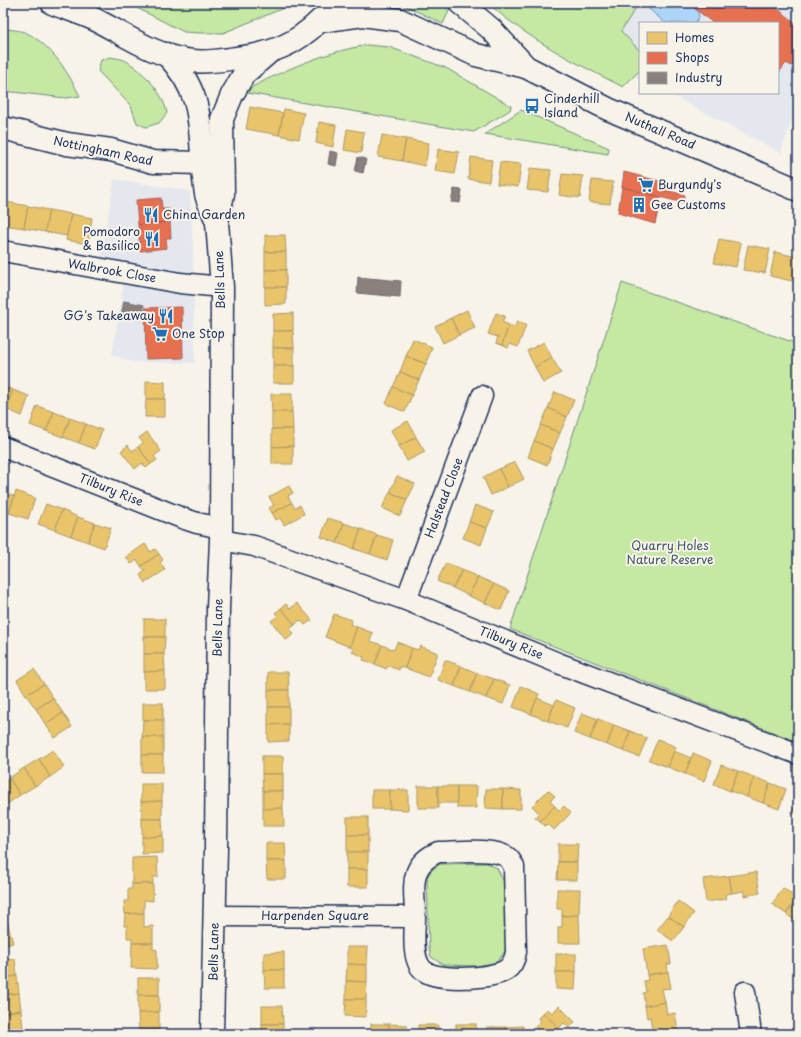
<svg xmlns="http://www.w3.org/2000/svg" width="801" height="1037" viewBox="0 0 801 1037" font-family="'Playpen Sans',sans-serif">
<rect width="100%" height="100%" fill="#f7f3e8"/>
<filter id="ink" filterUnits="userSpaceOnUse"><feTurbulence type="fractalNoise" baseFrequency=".025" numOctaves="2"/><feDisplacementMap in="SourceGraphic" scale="8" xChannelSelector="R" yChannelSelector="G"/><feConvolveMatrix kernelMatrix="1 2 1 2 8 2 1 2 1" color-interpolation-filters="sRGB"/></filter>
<g filter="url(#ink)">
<g fill="#e4e8ee">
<path d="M523,3h275v116h-6l-11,34 -114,-60h111v-70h-138v56l-31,-16z"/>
<path d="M114,179l76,12 3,56 2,116 -63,-1 -20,-7 15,-92 -26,-6z"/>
</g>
<g fill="#c5e8a2" stroke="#708c80">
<path d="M127,3h169l-73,30h-24l-15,-1z"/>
<path d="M394,3h47l8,8 -6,13 -35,-17z"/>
<path d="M488,3h151l-18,28 19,20v19l-17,17c-47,-24 -96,-48 -135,-84z"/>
<path d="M3,28c7,2 18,2 24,5 26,14 40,38 53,63l-14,2 -63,-7z"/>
<path d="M367,45l22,2 57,21 65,38 -1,4 -36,22 -227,-39 5,-6c36,-19 74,-35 115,-42z"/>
<path d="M110,57c6,1 14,2 18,5 18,12 35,31 39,51l-8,10 -13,4 -9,-4 -6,-17 -33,-35 3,-11z"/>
<path d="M521,110l88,38 -1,6 -123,-20z"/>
<path d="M622,283l176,61v398l-288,-113z"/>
<path d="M487,863l10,5 7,14 2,68 -9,12 -20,4 -33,-1 -13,-8 -2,-9 -2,-71 5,-7 8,-6z"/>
</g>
<path fill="#acd5f7" stroke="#7293ba" d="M642,3h33l3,3 3,-3h7l10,8 1,6 -4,6h-30z"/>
<g fill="#e9c46a" stroke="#ab9766">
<path d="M250,107l33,6 -4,22 -33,-6z"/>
<path d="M284,109l20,4 -5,26 -20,-4z"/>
<path d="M319,122l17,3 -3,22 -17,-4z"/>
<path d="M347,129l17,3 -3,21 -17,-3z"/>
<path d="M382,135l24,4 -4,22 -24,-4z"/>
<path d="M406,139l23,4 -4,23 -23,-5z"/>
<path d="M438,149l21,3 -4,22 -20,-3z"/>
<path d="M471,157l21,3 -3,22 -21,-3z"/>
<path d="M500,162l21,2 -3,23 -21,-3z"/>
<path d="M530,168l21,2 -3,22 -21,-2z"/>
<path d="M562,174l21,2 -3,22 -21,-3z"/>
<path d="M592,180l21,2 -3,22 -21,-2z"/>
<path d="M6,202l22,4 -4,22 -21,-3z"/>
<path d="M28,206l21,4 -4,22 -21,-4z"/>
<path d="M49,210l22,4 -4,22 -22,-4z"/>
<path d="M71,214l21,4 -4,26 -22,-4z"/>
<path d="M265,235h20l1,17h-21z"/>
<path d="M719,239l22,4 -5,24 -22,-4z"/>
<path d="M748,245l22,4 -5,24 -22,-3z"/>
<rect x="265" y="252" width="21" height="18"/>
<path d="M775,252l22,5 -5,24 -22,-5z"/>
<rect x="265" y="270" width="21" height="17"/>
<path d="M265,287h21v17l-21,1z"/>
<path d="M467,310l8,18 -16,7 -8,-17z"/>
<path d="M293,313v18h-20v-17z"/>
<path d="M496,313l9,3 -3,6 7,3 -7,20 -6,-2 2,-6 -10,-3z"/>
<path d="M451,318l8,17 -16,8 -8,-17z"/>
<path d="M517,321l9,4 -8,22 -8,-3 -2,4 -6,-3 7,-20 6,2z"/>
<path d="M273,331h20l1,17h-21z"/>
<path d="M413,339l19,8 -6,17 -20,-8z"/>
<path d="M544,342l8,16 -17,9 -8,-16z"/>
<rect x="273" y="348" width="21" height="18"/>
<path d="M406,356l20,8 -7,16 -19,-8z"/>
<path d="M552,358l9,15 -18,10 -8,-16z"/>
<rect x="273" y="366" width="21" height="17"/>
<path d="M400,372l19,8 -7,15 -19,-8z"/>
<path d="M146,381l19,1v17h-19z"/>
<path d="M3,386l10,4 -7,19 -3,-1z"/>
<path d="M393,387l19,8 -7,17 -19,-8z"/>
<path d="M13,390l16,6 -7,20 -16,-7z"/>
<path d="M555,392l19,8 -7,17 -19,-9z"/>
<path d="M271,394h21v18h-20z"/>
<path d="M146,399h19v18h-20z"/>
<path d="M37,406l17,6 -8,19 -16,-6z"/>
<path d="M548,408l19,9 -7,16 -19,-8z"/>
<path d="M54,412l16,6 -7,19 -17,-6z"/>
<path d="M272,412h20l1,17h-21z"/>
<path d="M70,418l16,6 -7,19 -16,-6z"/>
<path d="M408,421l8,16 -17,9 -8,-16z"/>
<path d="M86,424l16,6 -7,19 -16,-6z"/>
<path d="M541,425l19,8 -7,16 -19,-8z"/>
<path d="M272,429h21v17l-21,1z"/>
<path d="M147,432l14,19 -7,5 3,4 -6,4 -13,-17 5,-4 -4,-5z"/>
<path d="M416,437l9,15 -18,9 -8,-15z"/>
<path d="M534,441l19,8 -6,16 -19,-8z"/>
<path d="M128,445l4,6 6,-4 13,17 -5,4 -4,-5 -7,6 -14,-18z"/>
<path d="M293,446v18h-21v-17z"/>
<path d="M515,462l9,17 -16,8 -9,-18z"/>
<path d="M499,469l9,18 -17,8 -8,-18z"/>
<path d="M397,476l18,8 -8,16 -17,-8z"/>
<path d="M289,486l4,7 -5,3 4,7 -20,10 -3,-5 5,-3 -5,-8z"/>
<path d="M16,491l19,7 -7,21 -19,-6z"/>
<path d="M390,492l17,8 -7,16 -18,-8z"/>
<path d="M3,493l11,3 -5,17 -6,-2z"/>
<path d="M292,503l3,5 5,-3 4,9 -20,11 -4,-7 -4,2 -4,-7z"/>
<path d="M46,504l16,6 -7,20 -17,-6z"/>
<path d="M475,505l19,7 -7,16 -18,-6z"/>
<path d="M62,510l16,7 -7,19 -16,-6z"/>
<path d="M78,517l17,6 -7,19 -17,-6z"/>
<path d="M328,518l16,5 -7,20 -16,-6z"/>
<path d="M469,522l18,6 -6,17 -18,-7z"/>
<path d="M95,523l16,5 -7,20 -16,-6z"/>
<path d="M344,523l17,6 -7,20 -17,-6z"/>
<path d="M361,529l16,6 -7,19 -16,-5z"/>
<path d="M377,535l16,5 -6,20 -17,-6z"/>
<path d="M145,544l6,8 4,-3 4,5 -18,12 -4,-6 -6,4 -5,-7z"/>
<path d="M159,554l4,6 -3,3 5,7 -20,13 -5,-8 5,-4 -4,-5z"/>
<path d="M446,563l16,7 -9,18 -16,-7z"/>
<path d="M462,570l16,7 -9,19 -16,-8z"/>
<path d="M478,577l16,7 -9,19 -16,-7z"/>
<path d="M494,584l15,7 -8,19 -16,-7z"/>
<path d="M297,603l15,17 -7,5 -5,-5 -5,5 -14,-17 5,-4 4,5z"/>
<path d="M281,608l14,17 -5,4 4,5 -8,6 -15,-19 7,-5 -3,-3z"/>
<path d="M334,614l18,6 -2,4 7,3 -7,20 -25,-10z"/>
<rect x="144" y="619" width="21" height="18"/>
<path d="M357,627l16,6 -3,8 12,4 -7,19 -12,-4 1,-3 -12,-5 2,-4 -4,-1z"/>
<path d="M144,637h21l-1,17h-20z"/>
<path d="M397,642l15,6 -7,20 -5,-2 -1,4 -11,-4 -2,3 -11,-5 7,-19 12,5z"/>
<path d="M420,646l18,7 -9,24 -24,-9 7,-20 6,2z"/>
<path d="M144,654h20l1,17 -21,1z"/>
<path d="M445,660l16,6 -7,20 -16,-6z"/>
<path d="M461,666l16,7 -7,19 -16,-6z"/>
<path d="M34,669l10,15 -18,11 -9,-15z"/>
<path d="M165,671v18h-21v-17z"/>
<path d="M268,672h20l1,18h-21z"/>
<path d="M477,673l17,6 -8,19 -16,-6z"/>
<path d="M494,679l16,6 -7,19 -17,-6z"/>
<path d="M44,684l9,14 -17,11 -10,-14z"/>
<path d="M521,686l18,8 -8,20 -18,-7z"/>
<rect x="268" y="690" width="21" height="17"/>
<path d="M53,698l10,15 -18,11 -9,-15z"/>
<path d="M537,698l17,7 -6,16 -17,-7z"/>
<path d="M556,700l19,8 -8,20 -19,-7z"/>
<rect x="143" y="703" width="20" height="17"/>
<path d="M268,707h21v17l-21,1z"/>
<path d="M63,713l9,14 -17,11 -10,-14z"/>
<path d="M582,713l16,6 -8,20 -16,-6z"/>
<path d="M598,719l16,6 -7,20 -17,-6z"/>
<path d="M143,720h20v17h-21z"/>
<path d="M289,724v17l-21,1v-17z"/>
<path d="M614,725l16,6 -7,20 -16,-6z"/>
<path d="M630,731l17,7 -8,19 -16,-6z"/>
<rect x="142" y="737" width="21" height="18"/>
<path d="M658,739l18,8 -8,20 -19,-7z"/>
<path d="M53,750l11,17 -14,10 -11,-18z"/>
<path d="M674,751l17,7 -6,16 -17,-7z"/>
<path d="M693,753l19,8 -8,20 -19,-7z"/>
<rect x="142" y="755" width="21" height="17"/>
<rect x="262" y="756" width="21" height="18"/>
<path d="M39,759l11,18 -15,9 -11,-18z"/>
<path d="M721,765l17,6 -8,20 -16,-7z"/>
<path d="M24,768l11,18 -15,9 -11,-17z"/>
<path d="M738,771l16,6 -7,20 -17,-6z"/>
<path d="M262,774h21v17h-20z"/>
<path d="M754,777l16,6 -7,20 -16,-6z"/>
<path d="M9,778l11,17 -14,10 -3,-4v-19z"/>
<path d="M770,783l16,6 -7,20 -16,-6z"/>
<path d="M141,784h21v17l-21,1z"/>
<rect x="418" y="786" width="20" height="22"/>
<rect x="438" y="786" width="19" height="17"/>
<path d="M457,786h20l-1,22h-19z"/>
<path d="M486,789h17v20l-18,-1z"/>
<path d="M503,789l18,1v19h-18z"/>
<rect x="372" y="790" width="18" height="19"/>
<path d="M390,790h18v20l-18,-1z"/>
<path d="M548,790l7,6 -5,5 5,5 -15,15 -5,-4 4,-4 -7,-7z"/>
<path d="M263,791h20v17l-20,1z"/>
<path d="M798,798v17l-6,-3z"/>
<path d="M162,801v18h-20l-1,-17z"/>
<path d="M555,806l4,5 5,-5 7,7 -17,17 -6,-6 -3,2 -5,-5z"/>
<path d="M283,808l1,18h-21v-17z"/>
<rect x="347" y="817" width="21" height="18"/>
<path d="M142,819h20l1,17 -21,1z"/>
<rect x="347" y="835" width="21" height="17"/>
<path d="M163,836v17l-21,1v-17z"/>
<path d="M266,843h19l1,18h-20z"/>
<path d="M558,844h20l-1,18h-19z"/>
<rect x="347" y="852" width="21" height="17"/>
<path d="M157,857l1,20h-5v7h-21v-26z"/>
<path d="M266,861h20v18h-19z"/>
<path d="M558,862h19v18h-20z"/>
<rect x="347" y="869" width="21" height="18"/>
<path d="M756,872l4,21 -16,3v-5l-12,2 -3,-17z"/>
<path d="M729,876l3,17 -7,1 1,5 -20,3 -3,-23z"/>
<path d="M132,884h21v17l-9,-1v13l-19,1 -1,-13h4v-12h4z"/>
<path d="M783,888l14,10 -11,16 -14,-10z"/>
<path d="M557,889h23l-1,26 -17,1v-7h-5z"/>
<path d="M797,898l1,1v24l-12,-9z"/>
<path d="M678,901l16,12 -10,14 -16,-11z"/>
<path d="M3,906l5,18 -5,1z"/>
<path d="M144,913v14l9,-1v17h-21v-5h-5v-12h-3l1,-12z"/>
<path d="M579,915l1,28h-22v-16h4v-11z"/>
<path d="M668,916l16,11 -11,14 -16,-11z"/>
<path d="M8,924l5,19 -10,3v-21z"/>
<path d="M132,943h21v6l4,1v19l-26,-1z"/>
<path d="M668,945l3,19h-4l1,8 -21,3 -4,-26z"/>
<path d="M347,947h21l-1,18 -20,-1z"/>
<path d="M284,952v18h-20v-17z"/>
<rect x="556" y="954" width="20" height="18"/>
<path d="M15,959l2,17 -14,2v-18z"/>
<path d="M347,964l20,1v17l-21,-1z"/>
<path d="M264,970h20v18h-19z"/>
<path d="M556,972h20l-1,18 -19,-1z"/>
<path d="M668,972l3,16 -9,1 3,13 -20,4 -2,-13 3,-1 -2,-11 4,-1 -1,-5z"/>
<path d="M17,976l2,17 -16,2v-17z"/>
<rect x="138" y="978" width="21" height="17"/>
<path d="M346,981l21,1 -1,17h-20z"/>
<path d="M19,993l2,17 -18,3v-18z"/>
<path d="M138,995h21v17l-21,1z"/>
<path d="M346,999h20v18l-21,-1z"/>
<path d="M665,1002l2,13 8,-2 3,17 -21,3 -1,-4h-4l-2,-12 -3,1 -2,-12z"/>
<path d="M262,1006h20l1,18h-21z"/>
<path d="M559,1006l16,16 -6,6 -5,-5 -5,5 -16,-15 5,-4 4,4z"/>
<path d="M21,1010l2,18 -20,2v-17z"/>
<path d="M159,1012v18h-20l-1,-17z"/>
<path d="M543,1013l16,15 -4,6h-13l-7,-7 6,-6 -3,-3z"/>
<rect x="262" y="1024" width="21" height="10"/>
<rect x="371" y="1024" width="18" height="10"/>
<path d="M389,1024l18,1v9h-18z"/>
<rect x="456" y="1024" width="20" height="10"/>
<path d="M418,1025h20l-1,9h-19z"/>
<path d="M523,1026v8h-18v-7z"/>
<rect x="487" y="1027" width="18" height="7"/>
<path d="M456,1029v5h-19l1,-4z"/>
<rect x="139" y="1030" width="20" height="4"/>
<path d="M678,1030l1,4h-22v-1z"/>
</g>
<g fill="#e76f51" stroke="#aa5c55">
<path d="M688,3h82l28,22v32l-6,9 -6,-3 -8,11v-51h-65z"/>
<path d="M624,172l39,10 -1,7 23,6 -2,8 -61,-16z"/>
<path d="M622,187l39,10 -6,27 -37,-11z"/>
<path d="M161,198l1,11h7l1,13 -32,3 -2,-25z"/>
<path d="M170,222l1,16h-5l1,10 -27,3 -2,-26z"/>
<path d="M182,307l1,51 -37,1 -1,-51z"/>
</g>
<g fill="#8a817c" stroke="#696873">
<path d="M330,151l8,2 -2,13 -8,-2z"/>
<path d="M358,157l8,2 -3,14 -8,-2z"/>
<path d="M454,189l8,1 -2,13 -9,-1z"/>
<path d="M358,277l43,4 -1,16 -43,-4z"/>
<path d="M124,301l20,4 -3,15 -20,-4z"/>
</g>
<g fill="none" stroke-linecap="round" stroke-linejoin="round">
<defs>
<g id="street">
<path d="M3,251l177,32 42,4"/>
<path d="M3,447l179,71 15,5 24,5"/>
<path d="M221,540l33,6 152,54 152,63 240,91"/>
<path d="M406,600l76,-204"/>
<path d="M214,916l201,1c0,-29 -8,-51 23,-65 17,0 55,-5 69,5 4,3 5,6 7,10l2,85c-1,7 -3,13 -10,18 -14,9 -70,12 -83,0 -12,-11 -8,-38 -8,-53"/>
<path d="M745,992l6,42"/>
</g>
<g id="secondary">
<path d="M166,54c45,47 30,82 40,140 2,9 8,19 11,28"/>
<path d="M3,128l64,16 44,6 42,12 51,1"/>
<path d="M212,1034l4,-186 2,-240 3,-68 1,-253 -5,-65 6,-28 -1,-75 10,-24 12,-21 23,-20"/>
</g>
<g id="highway">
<path d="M52,3c15,6 32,11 46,18 29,15 61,37 95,40 17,2 34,-2 51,-4 37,-5 61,-19 86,-47"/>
<path d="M460,3l31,26 35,38"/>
<path d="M320,21l43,-6 37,5 76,35 50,12 82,42 190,81"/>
</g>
</defs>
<use href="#street" stroke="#1b2f5e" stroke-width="23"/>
<use href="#secondary" stroke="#1b2f5e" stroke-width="25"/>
<use href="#highway" stroke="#1b2f5e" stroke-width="25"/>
<use href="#street" stroke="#f7f3e8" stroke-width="20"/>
<use href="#secondary" stroke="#f7f3e8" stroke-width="22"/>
<use href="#highway" stroke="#f7f3e8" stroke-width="22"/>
</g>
</g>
<defs>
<symbol id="bus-bare" viewBox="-9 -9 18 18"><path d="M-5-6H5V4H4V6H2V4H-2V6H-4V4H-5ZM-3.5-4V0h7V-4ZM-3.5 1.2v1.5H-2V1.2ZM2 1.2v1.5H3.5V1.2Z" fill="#1f6fb2" stroke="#f7f3e8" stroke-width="2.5" paint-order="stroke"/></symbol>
<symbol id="supermarket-bare" viewBox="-9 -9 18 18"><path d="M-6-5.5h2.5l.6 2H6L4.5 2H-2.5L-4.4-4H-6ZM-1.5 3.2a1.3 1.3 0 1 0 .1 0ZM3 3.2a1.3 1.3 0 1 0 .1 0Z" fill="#1f6fb2" stroke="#f7f3e8" stroke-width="2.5" paint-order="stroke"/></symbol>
<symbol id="building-bare" viewBox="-9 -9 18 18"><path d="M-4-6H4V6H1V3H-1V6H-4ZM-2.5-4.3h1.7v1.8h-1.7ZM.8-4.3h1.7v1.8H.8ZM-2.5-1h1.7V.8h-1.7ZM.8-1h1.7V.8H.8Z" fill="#1f6fb2" stroke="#f7f3e8" stroke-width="2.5" paint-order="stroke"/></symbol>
<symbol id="restaurant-bare" viewBox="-9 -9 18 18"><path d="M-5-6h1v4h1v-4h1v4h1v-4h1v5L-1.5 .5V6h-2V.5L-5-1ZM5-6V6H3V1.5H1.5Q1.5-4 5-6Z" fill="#1f6fb2" stroke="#f7f3e8" stroke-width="2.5" paint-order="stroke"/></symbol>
</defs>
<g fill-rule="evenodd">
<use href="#bus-bare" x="521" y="95" width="22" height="22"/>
<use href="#supermarket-bare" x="635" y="174" width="22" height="22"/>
<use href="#building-bare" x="628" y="194" width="22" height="22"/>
<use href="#restaurant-bare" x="140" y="204" width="22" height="22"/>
<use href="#restaurant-bare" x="141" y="228" width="22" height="22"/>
<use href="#restaurant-bare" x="155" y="305" width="22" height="22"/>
<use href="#supermarket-bare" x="149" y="323" width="22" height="22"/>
</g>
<g text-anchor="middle" stroke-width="4" stroke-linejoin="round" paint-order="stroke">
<g font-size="12" fill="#1b2f5e" stroke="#f7f3e8" text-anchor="start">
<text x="544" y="103">Cinderhill<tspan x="544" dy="14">Island</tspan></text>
<text x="658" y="189">Burgundy's</text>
<text x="651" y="209">Gee Customs</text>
<text x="163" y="219">China Garden</text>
<text x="140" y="236" text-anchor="end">Pomodoro<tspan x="140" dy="14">&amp; Basilico</tspan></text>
<text x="154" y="320" text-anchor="end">GG's Takeaway</text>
<text x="172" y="338">One Stop</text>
</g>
<g font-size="12" fill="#1b2f5e" stroke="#f7f3e8">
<text transform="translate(660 131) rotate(23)" y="4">Nuthall Road</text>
<text transform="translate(103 151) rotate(12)" y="4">Nottingham Road</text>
<text transform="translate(112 271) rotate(10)" y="4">Walbrook Close</text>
<text transform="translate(220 280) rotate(-92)" y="4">Bells Lane</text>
<text transform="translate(111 490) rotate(22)" y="4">Tilbury Rise</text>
<text transform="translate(444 498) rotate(-69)" y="4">Halstead Close</text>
<text transform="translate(218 628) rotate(-89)" y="4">Bells Lane</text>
<text transform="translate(511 643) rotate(22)" y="4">Tilbury Rise</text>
<text x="315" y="920">Harpenden Square</text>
<text transform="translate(214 952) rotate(-89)" y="4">Bells Lane</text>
</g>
<g font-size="12" fill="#3d546c" stroke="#f7f3e8">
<text x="670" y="550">Quarry Holes<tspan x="670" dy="14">Nature Reserve</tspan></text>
</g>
</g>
<rect width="801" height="1037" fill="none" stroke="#f7f3e8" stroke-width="16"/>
<rect x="8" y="8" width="785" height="1021" fill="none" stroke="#1b2f5e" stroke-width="1.5" filter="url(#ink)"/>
<rect x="639" y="22" width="140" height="72" fill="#f7f3e8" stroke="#9fa5b1"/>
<rect x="647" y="32" width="20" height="12" fill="#e9c46a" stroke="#9fa5b1"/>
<text x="675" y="42" font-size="12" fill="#1b2f5e">Homes</text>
<rect x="647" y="52" width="20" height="12" fill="#e76f51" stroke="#9fa5b1"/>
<text x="675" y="62" font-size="12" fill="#1b2f5e">Shops</text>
<rect x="647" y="72" width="20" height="12" fill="#8a817c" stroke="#9fa5b1"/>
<text x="675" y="82" font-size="12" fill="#1b2f5e">Industry</text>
</svg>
